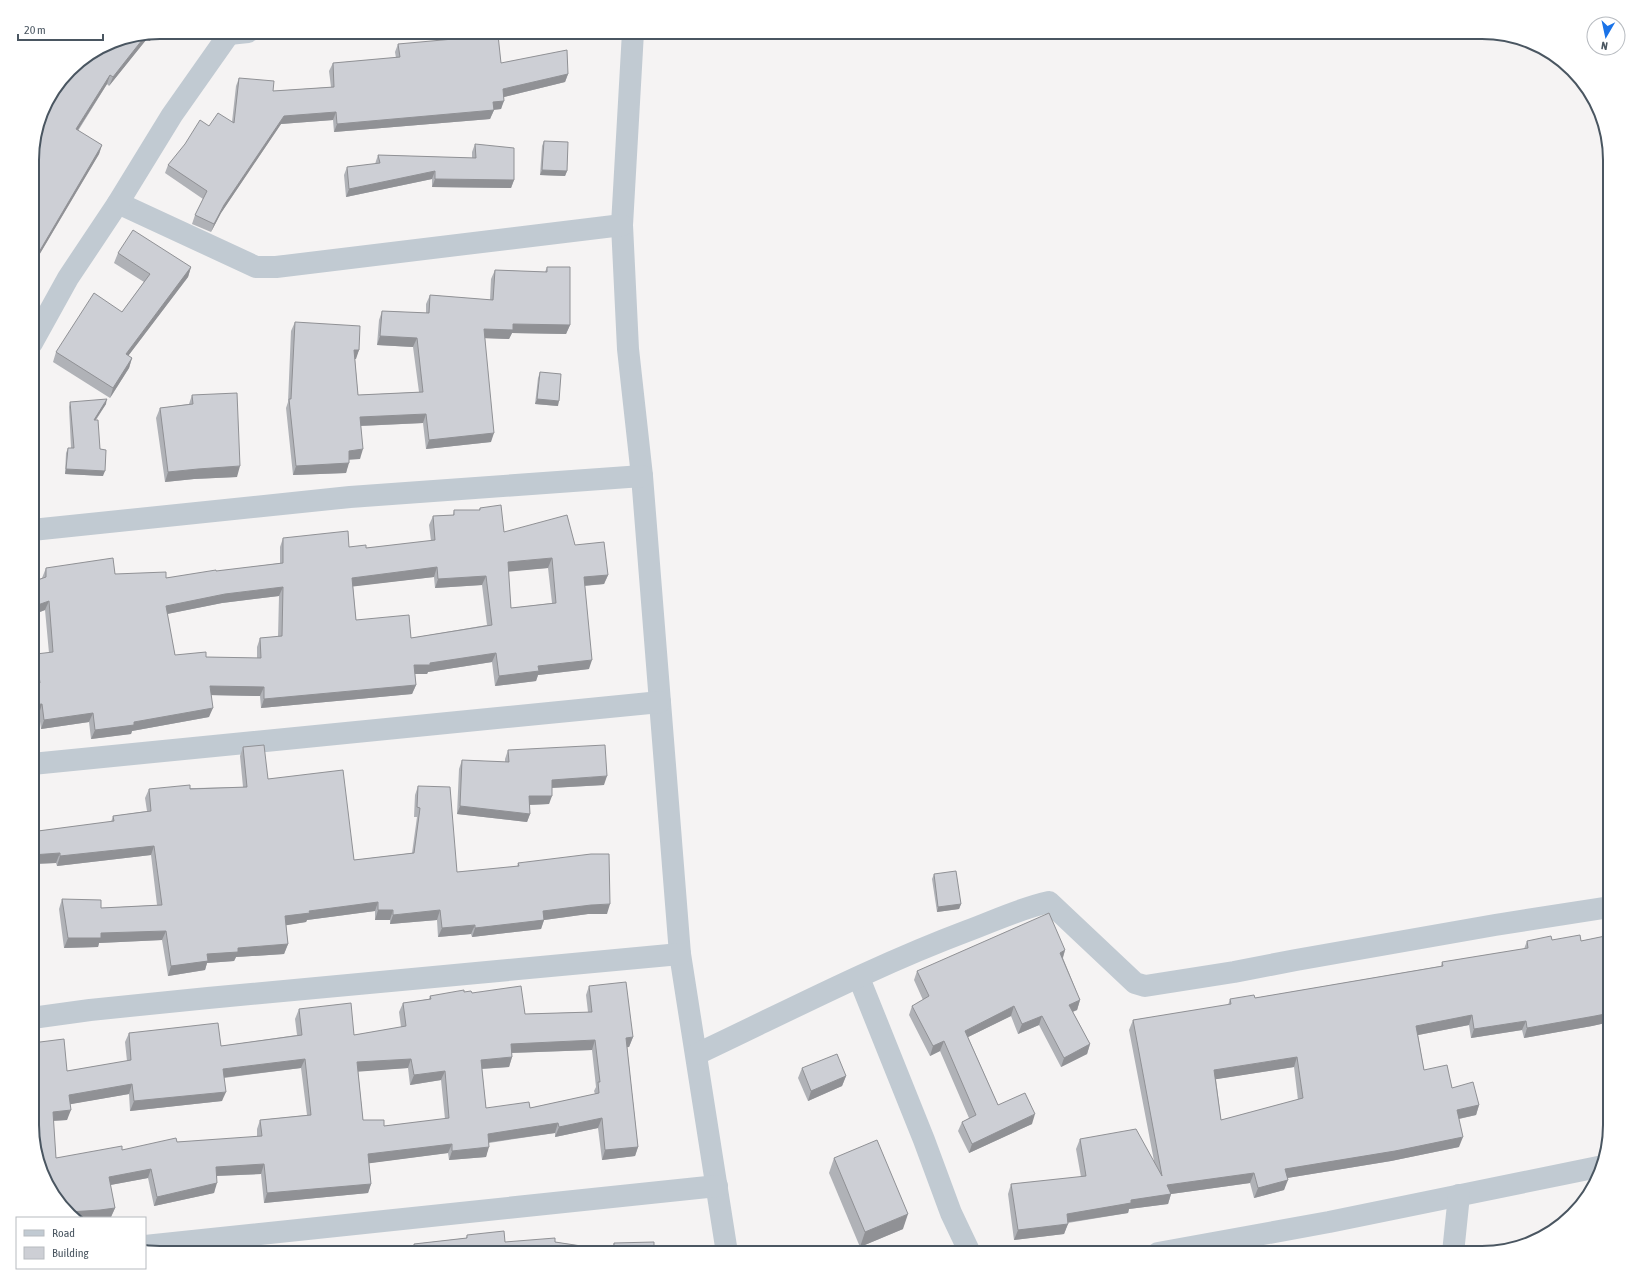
<svg xmlns="http://www.w3.org/2000/svg" width="1642" height="1285" viewBox="0 0 1642 1285" font-family="'Asap Condensed',sans-serif">
<rect width="100%" height="100%" fill="#f5f3f3"/>
<g fill="none" stroke-linecap="round" stroke-linejoin="round">
<g stroke="#c1cad2" stroke-width="22">
<path d="M633,32l-11,193 6,124 14,127 38,478 47,299"/>
<path d="M229,34l19,-2"/>
<path d="M118,203l138,64h20l346,-42"/>
<path d="M32,343l36,-65 50,-75 54,-88 57,-81v-2"/>
<path d="M32,530l318,-33 292,-21"/>
<path d="M32,764l628,-62"/>
<path d="M859,978l65,162 27,73 19,40"/>
<path d="M32,1018l58,-8 118,-12 472,-44"/>
<path d="M697,1054c89,-42 177,-88 270,-123 27,-10 54,-23 82,-29l86,81 10,3 89,-14 62,-12 199,-35 115,-18"/>
<path d="M145,1246l572,-60"/>
<path d="M1158,1253l171,-31 274,-56"/>
<path d="M1453,1253l6,-58"/>
</g>
</g>
<g fill="#b0b2b7" fill-rule="evenodd">
<path d="M153,33l-3,8 -4,-1 -37,46 -2,-2 -29,47 24,14 -3,9 -67,113v-116l79,-109z"/>
<path d="M398,44l103,19 67,11 -3,8 -61,15 -3,12 -7,1 -4,9 -156,13 -1,-12 -52,4 -60,89 -10,19 -19,-8 3,-9 8,-16 -38,-26 3,-8 41,-39 23,-4 4,-36 3,-8 34,13 58,-4 -2,-16 4,-8 63,-5 -1,-6z"/>
<path d="M544,141l23,30 -2,5 -25,-1 2,-29z"/>
<path d="M475,144l39,36 -3,8 -79,-1v-8l-86,18 -2,-22 3,-8 28,-3 3,-9 94,3v-6z"/>
<path d="M118,253l73,14 -3,10 -60,79 4,2 -3,10 -19,30 -57,-36 3,-10 66,-40 22,-30 -30,-19z"/>
<path d="M547,267l23,58 -4,9 -54,-1 -3,6 -24,-1 6,104 -65,7 -3,-26 -62,3 -1,33h-11l-3,14 -53,2 -7,-67 2,-6 3,-71 4,-9 64,28 -4,9 3,36 61,-3 -6,-45 -36,-2 2,-25 3,-9 44,2v-9l4,-9 60,5 1,-21 4,-9 50,2z"/>
<path d="M540,372l18,34 -23,-2 3,-26z"/>
<path d="M192,395l45,82 -43,2 -29,3 -9,-64 4,-10 29,-4z"/>
<path d="M70,402l36,2 -10,16 4,29 3,27 -38,-2 1,-21 2,-5h3l-2,-41z"/>
<path d="M480,508l24,24 71,13 33,30 -4,9 -19,2 4,83 -51,6 -2,6 -41,5 -3,-24 -64,10 -1,2h-12l1,11 -4,9 -151,14 -1,-12 -49,-1 -2,22 -77,14 -1,3 -40,5 -2,-17 -48,7 -2,-15h-7v-31h3l-2,-20 3,-9 13,-1 -4,-43 -13,5v-33l10,-4 4,-10 120,10 114,-15v-16l3,-9 66,9 17,1 65,-7 -2,-16 4,-9 20,-1 1,-5h25zM548,568l4,35 -41,5 -3,-37zM434,577l1,11 47,-3 5,40 -76,13 -55,-18 -3,-34zM279,596l-1,41 -18,1 -3,9v11l-51,-1 -31,-2 -8,-41 55,-11z"/>
<path d="M243,747l25,32 86,81 58,-7 5,-36h-3l1,-22 3,-9 39,86 60,-5 1,-4 89,51h-19l-44,6 -3,9 -69,8 -1,-3 -33,3 -1,-17 -47,4v-4h-15v-9l-68,9 -1,2 -20,3 2,19 -4,10 -48,3 -2,4 -27,2 -2,7 -37,6 -6,-36 -63,3 -1,4 -34,1 -5,-39 3,-10 39,9 56,-3 -6,-50 -94,11 -1,-3 -24,1v-34l6,1 73,-9 2,-6 34,-5 -2,-13 4,-9 94,-2 -3,-31z"/>
<path d="M508,750l96,35 -52,3 -3,16 -19,1v9l-3,8 -70,-8 2,-45 3,-9 43,2v-3z"/>
<path d="M934,874l27,30 -2,5 -22,3 -5,-33z"/>
<path d="M1610,935v87l-18,4 -68,12 -2,-8 -51,8 -2,-13 -51,10 6,35 55,35 -3,10 -17,4v28l-68,14 -104,17 -3,12 -30,8 -4,-15 -79,11 -3,10 -39,5 -1,4 -60,10 -4,11 -50,6 -6,-46 3,-10 70,-7 -5,-28 4,-10 74,22 -25,-131 4,-10 95,-15 2,-6 25,-1 186,-32 1,-4 82,-13 3,-8 25,-1 29,1zM1294,1067l4,33 -77,20 -5,-41z"/>
<path d="M1065,950l-2,8 17,42 -3,10 -4,2 17,32 -3,10 -26,13 -22,-42 -21,9 -7,-18 -43,21 30,68 34,19 -63,29 -11,-22 4,-9 7,-4 -29,-67 -10,5 -21,-41 3,-9 11,-6 -9,-20 3,-9z"/>
<path d="M589,986l44,51 -4,10h-2l11,100 -3,9 -33,4 -4,-32 -43,9v-4l-66,10 -3,14 -37,3 -1,-7 -79,10 2,21 -3,9 -104,10 -3,-29 -44,2 -3,17 -60,13 -6,-28 -38,7 5,23 -4,9 -79,-84 35,-62 60,-10 -2,-19 4,-9 92,13 76,-11 -2,-16 4,-10 55,26 47,-8 -2,-15 4,-9 26,-4 1,-3 34,-4 8,1 53,21 63,-2 -2,-17zM592,1050l4,37 -2,4 1,3 -65,14h-44l-4,-39 27,-2 3,-10v-4zM301,1068l6,47 -47,5 -3,9v8l-80,5 -55,8 -66,8 -3,-37 14,-1 3,-16 59,-10 1,17 92,-10 2,-23zM408,1068l2,17 31,-5 4,39 -61,7 -21,-6 -5,-49z"/>
<path d="M802,1068l44,8 -4,10 -34,15 -10,-23z"/>
<path d="M834,1158l69,71 -43,18 -31,-74z"/>
<path d="M467,1235l38,7h50l56,8 3,-7 40,10h-244l4,-9 52,-6z"/>
</g>
<g fill="#909195">
<path d="M153,33l-3,8 -4,-1 -37,46 4,-9 33,-42z"/>
<path d="M568,74l-3,8 -65,16 3,-9z"/>
<path d="M110,75l-3,9 -35,55 4,-10z"/>
<path d="M504,101l-3,8 -11,1 3,-8z"/>
<path d="M494,110l-4,9 -156,13 3,-8z"/>
<path d="M336,112l-3,8 -52,4 -60,89 -10,19 3,-8 10,-19 60,-89z"/>
<path d="M102,145l-3,9 -67,113v-3z"/>
<path d="M542,170l25,1 -2,5 -25,-1z"/>
<path d="M435,171l-3,8 -86,18 3,-8z"/>
<path d="M435,179l79,1 -3,8 -79,-1z"/>
<path d="M191,267l-3,10 -66,87 4,-10z"/>
<path d="M513,324l57,1 -4,9 -54,-1 -3,6 -29,-1 4,-9z"/>
<path d="M380,336l37,2 -4,9 -36,-2z"/>
<path d="M354,350h5l-3,9h-5z"/>
<path d="M132,358l-3,10 -19,30 3,-10z"/>
<path d="M107,399l-1,5 -14,21 2,-5z"/>
<path d="M537,399l22,2 -1,5 -23,-2z"/>
<path d="M426,414l-3,9 -66,3 3,-9z"/>
<path d="M494,433l-3,9 -65,7 3,-9z"/>
<path d="M363,449l-3,10 -14,1 3,-9z"/>
<path d="M349,463l-3,10 -53,2 3,-9z"/>
<path d="M240,466l-3,11 -43,2 -29,3 3,-10 30,-3z"/>
<path d="M66,469l39,2 -2,5 -38,-2z"/>
<path d="M552,558l-4,10 -44,4 4,-10z"/>
<path d="M437,567l-3,10 -85,10 3,-9z"/>
<path d="M608,575l-4,9 -24,2 4,-9z"/>
<path d="M486,576l-4,9 -47,3 3,-9z"/>
<path d="M283,587l-4,9 -57,7 -60,12 4,-9 59,-12z"/>
<path d="M49,601l-4,9 -13,5v-8z"/>
<path d="M496,653l-4,9 -64,10 -1,2h-17l4,-9z"/>
<path d="M592,660l-3,9 -51,6 -2,6 -41,5 4,-10 39,-10z"/>
<path d="M416,685l-4,9 -151,14 3,-9z"/>
<path d="M210,686l54,1 -4,9 -53,-1z"/>
<path d="M42,704l-3,10h-7v-9z"/>
<path d="M213,708l-4,9 -77,14 -1,3 -40,5 4,-9 39,-8z"/>
<path d="M93,713l-4,9 -48,7 3,-9z"/>
<path d="M607,776l-3,9 -55,3 3,-8z"/>
<path d="M529,796h23l-3,8 -23,1z"/>
<path d="M460,806l70,8 -3,8 -70,-8z"/>
<path d="M154,846l-3,9 -94,11 3,-10z"/>
<path d="M60,853l-4,10 -24,1v-9z"/>
<path d="M378,902l-3,9 -68,9 -1,2 -24,4 3,-10 24,-5z"/>
<path d="M610,904l-3,10h-19l-44,6 -3,9 -69,8 3,-9 68,-17 48,-6z"/>
<path d="M961,904l-2,5 -22,3 1,-5z"/>
<path d="M378,910h15l-3,10h-15z"/>
<path d="M440,910l-3,10 -47,4 3,-9z"/>
<path d="M475,925l-4,9 -33,3 4,-9z"/>
<path d="M166,931l-4,9 -63,3 -1,4 -34,1 4,-10 33,-5z"/>
<path d="M288,944l-4,10 -48,3 -2,4 -27,2 -2,7 -37,6 3,-10 36,-12 31,-6z"/>
<path d="M1065,950l-3,10 -2,-7z"/>
<path d="M1080,1000l-3,10 -11,4 3,-9z"/>
<path d="M1014,1006l-3,10 -49,24 3,-9z"/>
<path d="M1610,1013v9l-18,4 -68,12 3,-10z"/>
<path d="M1472,1015l-3,10 -56,11 3,-10z"/>
<path d="M1042,1016l-3,9 -21,9 4,-10z"/>
<path d="M1526,1021l-4,9 -51,8 3,-9z"/>
<path d="M633,1037l-4,10 -7,1 4,-10z"/>
<path d="M595,1040l-3,10 -85,3 4,-9z"/>
<path d="M944,1041l-4,10 -10,5 3,-10z"/>
<path d="M1090,1044l-3,10 -26,13 3,-9z"/>
<path d="M512,1057l-3,10 -31,2 3,-9z"/>
<path d="M1297,1057l-3,10 -83,13 3,-10z"/>
<path d="M305,1059l-4,9 -81,10 3,-9z"/>
<path d="M411,1059l-3,9 -54,4 3,-10z"/>
<path d="M445,1071l-4,9 -31,5 4,-10z"/>
<path d="M846,1076l-4,10 -34,15 3,-10z"/>
<path d="M132,1084l-3,10 -63,11 3,-10z"/>
<path d="M226,1092l-4,9 -92,10 4,-10z"/>
<path d="M1479,1105l-3,10 -23,5 4,-10z"/>
<path d="M71,1110l-4,10 -18,1 4,-9z"/>
<path d="M1035,1114l-3,10 -63,29 3,-9z"/>
<path d="M602,1118l-4,10 -43,9 4,-10z"/>
<path d="M558,1123l-3,10 -71,10 4,-9z"/>
<path d="M1463,1137l-4,10 -68,14 -110,18 4,-10z"/>
<path d="M452,1144l-4,9 -84,11 4,-10z"/>
<path d="M489,1147l-3,10 -37,3 3,-9z"/>
<path d="M638,1147l-3,9 -33,4 3,-10z"/>
<path d="M264,1164l-3,10 -48,2 3,-9z"/>
<path d="M151,1169l-3,9 -43,8 4,-9z"/>
<path d="M1254,1173l-4,10 -79,11 -3,10 -39,5 -1,4 -65,10 4,-9 64,-14 36,-15z"/>
<path d="M1288,1180l-4,10 -30,8 4,-10z"/>
<path d="M217,1183l-3,10 -60,13 3,-9z"/>
<path d="M371,1184l-3,9 -104,10 3,-10z"/>
<path d="M115,1208l-4,9 -5,1h-33l-4,-6z"/>
<path d="M908,1214l-5,15 -43,18 5,-15z"/>
<path d="M1068,1224l-4,10 -50,6 4,-10z"/>
</g>
<g fill="#cdcfd5" stroke="#909195" fill-rule="evenodd">
<path d="M146,35l-33,42 -3,-2 -34,54 26,16 -70,119v-113l13,-48 30,-39 36,-22z"/>
<path d="M498,35l3,28 66,-13 1,24 -65,15 1,12 -11,1 1,8 -157,14 -1,-12 -52,4 -60,89 -10,19 -19,-9 12,-24 -39,-26 17,-21 15,-24 9,6 9,-13 16,10 5,-45 35,3 -1,10 61,-4 -1,-24 67,-6 -2,-13z"/>
<path d="M544,141l24,1 -1,29 -25,-1z"/>
<path d="M475,144l39,4v32l-79,-1v-8l-86,18 -2,-22 33,-4 -2,-8 98,3z"/>
<path d="M133,230l58,37 -65,87 6,4 -19,30 -57,-36 38,-59 28,19 28,-38 -32,-21z"/>
<path d="M547,267h23v58l-57,-1v6l-29,-1 10,104 -65,7 -3,-26 -66,3 3,32 -14,2v12l-53,3 -7,-67h2l4,-77 65,4 -1,24h-5l4,45 65,-3 -6,-54 -37,-2 2,-25 47,2 1,-18 63,5 2,-30 52,2z"/>
<path d="M540,372l21,2 -2,27 -22,-2z"/>
<path d="M237,393l3,73 -42,3 -30,3 -8,-64 33,-4 -1,-9z"/>
<path d="M107,399l-13,21h4l2,29 6,1 -1,21 -39,-2 2,-21h6l-4,-46z"/>
<path d="M501,505l3,27 63,-17 8,30 29,-3 4,33 -24,2 8,83 -54,6 1,5 -40,5 -3,-23 -66,10v2h-16l2,20 -152,14v-12l-54,-1 3,22 -79,14v3l-39,5 -2,-17 -49,7 -2,-16 -10,1v-22h8l-4,-29 17,-2 -4,-51 -17,6v-25l14,-5v-9l67,-10 2,16 51,-2v6l50,-8v1l67,-8v-25l65,-7 1,16 17,-2v3l69,-8 -2,-24 21,-1v-5h26v-2zM552,558l4,45 -45,5 -3,-46zM437,567l1,12 48,-3 6,49 -81,13 -2,-23 -53,5 -4,-42zM283,587l-1,49 -22,2 1,20 -55,-1v-5l-31,3 -9,-49 59,-12z"/>
<path d="M264,745l4,34 75,-9 11,90 60,-7 6,-45 -3,-1 1,-21 32,1 7,85 62,-6 -1,-3 73,-9h18l1,50 -19,1 -48,6 1,9 -69,8v-3l-33,3 -2,-18 -47,5v-5h-15v-8l-69,9 1,2 -25,3 3,28 -50,4v4l-31,2 1,7 -37,5 -5,-35 -65,2v5h-33l-6,-39 39,1v8l61,-3 -8,-59 -94,10v-3l-28,2v-25l6,-1v2l76,-10 -1,-5 38,-5 -2,-22 41,-4v4l57,-2 -4,-40z"/>
<path d="M605,745l2,31 -55,4v16h-23l1,18 -70,-8 2,-46 47,2 -1,-12z"/>
<path d="M956,871l5,33 -23,3 -4,-33z"/>
<path d="M1049,913l16,37 -5,3 20,47 -11,5 21,39 -26,14 -22,-42 -20,8 -8,-18 -49,25 33,74 27,-12 10,21 -63,30 -10,-22 14,-7 -32,-74 -11,5 -21,-40 17,-10 -12,-25z"/>
<path d="M1580,935l1,6 29,-6v78l-15,3 -68,12 -1,-7 -52,8 -2,-14 -56,11 8,44 23,-5 5,23 21,-6 6,23 -22,5 6,27 -68,14 -110,18 3,11 -30,8 -4,-15 -87,12 4,9 -40,6v3l-64,11 1,10 -50,6 -7,-46 75,-8 -6,-37 56,-10 26,47 -29,-156 98,-16 -1,-5 24,-4 1,3 188,-32 -1,-4 86,-14 -1,-7 24,-5 1,4zM1297,1057l6,41 -82,22 -7,-50z"/>
<path d="M626,982l7,55 -7,1 12,109 -33,3 -3,-32 -43,9 -1,-4 -70,11 1,13 -37,4v-7l-84,10 3,30 -104,9 -3,-29 -48,3 1,16 -60,14 -6,-28 -42,8 6,31 -15,2 -31,2 -24,-30 -13,-48v-91l32,-4 3,32 64,-11 -2,-27 89,-10 3,23 81,-11 -3,-26 52,-6 3,32 52,-9 -3,-23 28,-4 -1,-3 34,-6v2l7,-1 1,2 49,-7 4,28 67,-2 -3,-26zM595,1040l5,42h-2l1,11 -69,15 -1,-6 -43,6 -5,-48 31,-3 -1,-13zM305,1059l6,56 -51,5 2,16 -85,6 -1,-4 -54,12v-4l-66,12 -3,-46 18,-2 -2,-15 63,-11 2,17 92,-9 -3,-23zM411,1059l3,16 31,-4 4,47 -65,8v-6h-21l-6,-58z"/>
<path d="M837,1054l9,22 -35,15 -9,-23z"/>
<path d="M877,1140l31,74 -43,18 -31,-74z"/>
<path d="M504,1231l1,11 50,-4v4l59,9v-8l40,-1v11h-239l-1,-9 53,-6v-3z"/>
</g>
<path d="M0 0H1642V1285H0ZM160 39H1482A121 121 0 0 1 1603 160V1125A121 121 0 0 1 1482 1246H160A121 121 0 0 1 39 1125V160A121 121 0 0 1 160 39Z" fill="#fff" fill-rule="evenodd"/>
<path fill="none" stroke="#4a5661" stroke-width="2" d="M160 39H1482A121 121 0 0 1 1603 160V1125A121 121 0 0 1 1482 1246H160A121 121 0 0 1 39 1125V160A121 121 0 0 1 160 39Z"/>
<rect x="16" y="1217" width="130" height="52" fill="#ffffff" stroke="#b7bbc0"/>
<rect x="24" y="1230" width="20" height="6" fill="#c1cad2" stroke="#b7bbc0"/>
<text x="52" y="1237" font-size="12" fill="#4a5661">Road</text>
<rect x="24" y="1247" width="20" height="12" fill="#cdcfd5" stroke="#b7bbc0"/>
<text x="52" y="1257" font-size="12" fill="#4a5661">Building</text>
<g transform="translate(1606 36) rotate(189)"><circle r="19" fill="#ffffff" stroke="#b7bbc0"/>
<path d="M0-3L7 15L0 10L-7 15Z" fill="#1a73e8"/>
<text y="-6" font-size="11" font-weight="bold" text-anchor="middle" fill="#4a5661">N</text>
</g>
<path d="M18 34v6h85v-6" fill="none" stroke="#4a5661" stroke-width="2"/>
<text x="24" y="34" font-size="12" fill="#4a5661" stroke="#ffffff" stroke-width="3" paint-order="stroke">20 m</text>
</svg>
